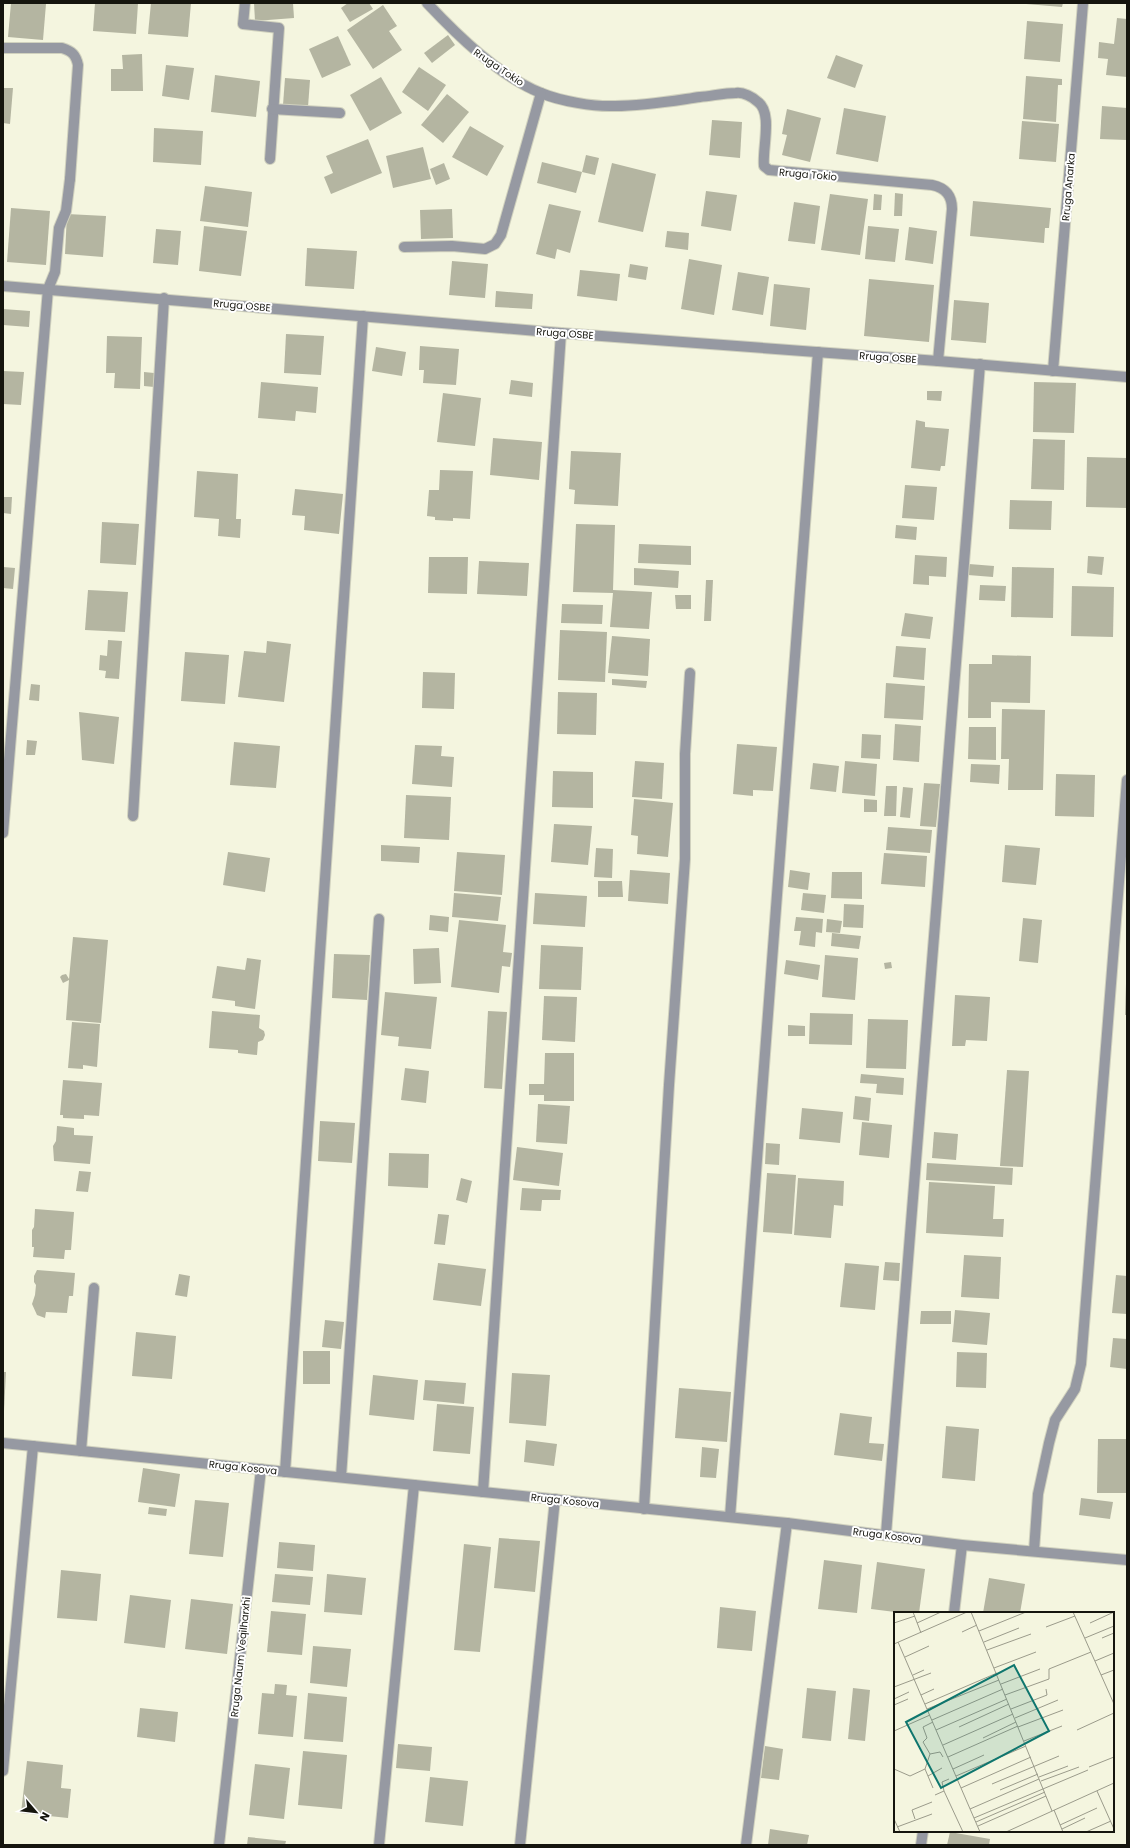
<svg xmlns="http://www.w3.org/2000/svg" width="1130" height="1848" viewBox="0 0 1130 1848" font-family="Poppins,sans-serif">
<rect width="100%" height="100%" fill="#f4f5df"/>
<g fill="#b4b5a1">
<path d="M11,3l35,1 -3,36 -35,-3z"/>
<path d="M95,3h43l-2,31 -43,-3z"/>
<path d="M151,3h40l-3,34 -40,-3z"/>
<path d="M254,3h39l1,15 -39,3z"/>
<path d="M348,3h21l4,6 -23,13 -9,-14z"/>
<path d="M1026,3h37l-1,4 -36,-3z"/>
<path d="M383,5l14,21 -8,5 13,19 -29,19 -26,-39z"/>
<path d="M1117,18l10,1v58l-21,-2 2,-16 -10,-1 1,-16 15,2z"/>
<path d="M1027,21l36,3 -3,38 -36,-3z"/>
<path d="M448,35l7,10 -23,18 -8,-10z"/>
<path d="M338,36l13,29 -29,13 -13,-29z"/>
<path d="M142,54l1,37h-32v-22h12l-1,-14z"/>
<path d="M836,55l27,10 -8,23 -28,-10z"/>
<path d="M166,65l28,3 -5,32 -27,-4z"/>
<path d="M419,67l27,18 -18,26 -26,-19z"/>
<path d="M215,75l45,6 -4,36 -45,-5z"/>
<path d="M1026,76l36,3v6h-4l-2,37 -33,-3z"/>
<path d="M381,77l21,36 -32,18 -20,-36z"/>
<path d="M285,78l25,2 -2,27 -25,-2z"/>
<path d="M3,88h10l-3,36 -7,-1z"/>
<path d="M447,94l22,18 -26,31 -22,-18z"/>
<path d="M1102,106l25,2v32l-27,-1z"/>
<path d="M844,108l42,8 -8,46 -42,-8z"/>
<path d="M787,109l34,9 -11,44 -28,-7 5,-20 -5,-1z"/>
<path d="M712,120l30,2 -2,36 -31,-3z"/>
<path d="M1022,121l37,3 -3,38 -37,-3z"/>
<path d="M470,126l34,20 -17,30 -35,-19z"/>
<path d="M154,128l49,3 -2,34 -48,-3z"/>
<path d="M368,139l14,34 -51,21 -7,-17 9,-4 -7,-17z"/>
<path d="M423,147l8,32 -38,9 -7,-32z"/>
<path d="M586,155l13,3 -4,17 -13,-3z"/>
<path d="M542,162l40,10 -6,21 -39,-10z"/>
<path d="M444,163l6,16 -14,6 -6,-16z"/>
<path d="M612,163l44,11 -13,58 -45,-10z"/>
<path d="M205,186l47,6 -4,35 -48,-6z"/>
<path d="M706,191l31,4 -6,36 -30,-5z"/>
<path d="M895,193l8,1 -1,22h-8z"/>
<path d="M830,194l38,5 -8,56 -39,-5z"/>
<path d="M874,194l8,1 -1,15h-8z"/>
<path d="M973,201l78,7 -2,20h-4l-1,15 -74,-7z"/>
<path d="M794,202l26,4 -5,38 -27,-3z"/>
<path d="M549,204l32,7 -11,42 -13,-4 -2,10 -19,-5z"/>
<path d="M11,208l39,3 -4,54 -39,-3z"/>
<path d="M452,209l1,29 -32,1 -1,-29z"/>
<path d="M67,214l39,2 -3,41 -38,-3z"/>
<path d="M204,226l43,5 -6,45 -42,-5z"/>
<path d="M868,226l31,3 -4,33 -30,-3z"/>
<path d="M909,227l28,4 -4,33 -28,-4z"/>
<path d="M156,229l25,2 -3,34 -25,-2z"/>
<path d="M667,231l22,2 -1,17 -23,-3z"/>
<path d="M307,248l50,3 -3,38 -49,-3z"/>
<path d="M689,259l33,6 -8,50 -33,-6z"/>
<path d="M452,261l36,3 -3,34 -36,-3z"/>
<path d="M630,264l18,3 -2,13 -18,-3z"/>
<path d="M580,270l40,4 -3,27 -40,-5z"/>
<path d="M738,272l31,5 -6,38 -31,-5z"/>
<path d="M869,279l65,6 -5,57 -65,-6z"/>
<path d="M774,284l36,4 -4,42 -36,-4z"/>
<path d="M496,291l37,3 -1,15 -37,-2z"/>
<path d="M954,300l35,3 -3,40 -35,-3z"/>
<path d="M3,309l27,2 -1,16 -26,-2z"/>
<path d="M286,334l38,2 -3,39 -37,-2z"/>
<path d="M107,336l35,1 -2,52 -26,-1 1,-15h-9z"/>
<path d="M420,346l39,3 -3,36 -33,-2 1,-13h-5z"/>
<path d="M376,347l30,5 -4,24 -30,-5z"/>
<path d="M3,371l21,1 -3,33 -18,-1z"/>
<path d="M144,372l10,1v14l-10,-1z"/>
<path d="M511,380l22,3 -1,14 -23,-3z"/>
<path d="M261,382l57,5 -2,26 -20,-2 -1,10 -37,-3z"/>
<path d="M1034,382l42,1 -2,50 -41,-1z"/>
<path d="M927,391h15l-1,10 -14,-1z"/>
<path d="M443,393l38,5 -6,48 -38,-4z"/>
<path d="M916,420l9,2v5l24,2 -4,37h-4l-1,5 -29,-3z"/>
<path d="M493,438l49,4 -3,38 -49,-5z"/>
<path d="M1033,439l32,1 -1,50 -33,-1z"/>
<path d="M571,451l50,2 -3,53 -44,-2 1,-14 -6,-1z"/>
<path d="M1087,457l40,1v50l-41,-1z"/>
<path d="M440,470l33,1 -3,48 -17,-1v3l-18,-1v-3l-8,-1 2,-26h10z"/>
<path d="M197,471l41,3 -2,45h5l-1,19 -22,-2 1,-17 -25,-2z"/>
<path d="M905,485l32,2 -3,33 -32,-2z"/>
<path d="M295,489l48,5 -4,40 -35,-4 1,-14 -13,-1z"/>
<path d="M3,497h9l-1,17 -8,-1z"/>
<path d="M1010,500l42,1 -1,29 -42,-1z"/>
<path d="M102,522l37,2 -3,41 -36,-2z"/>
<path d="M576,524l39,1 -2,65 39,2 -3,37 -39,-2 3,-34 -40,-1z"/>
<path d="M896,525l21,2 -1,13 -21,-2z"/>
<path d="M639,544l52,2v19l-53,-2z"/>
<path d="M915,555l32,2 -1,20 -17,-1v9l-16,-1z"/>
<path d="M1088,556l16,1 -2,18 -15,-2z"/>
<path d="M429,557h39l-1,37 -39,-1z"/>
<path d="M479,561l50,2 -2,33 -50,-2z"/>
<path d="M969,564l25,2 -1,11 -25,-2z"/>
<path d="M3,567l12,1 -2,21 -10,-1z"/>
<path d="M1012,567l42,1 -1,50 -42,-1z"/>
<path d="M634,568l45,3 -1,17 -44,-3z"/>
<path d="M706,580h7l-2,41h-7z"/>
<path d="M980,585l26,1 -1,15 -26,-1z"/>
<path d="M1072,586l42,1 -1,50 -42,-1z"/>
<path d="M88,590l40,2 -3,40 -40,-2z"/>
<path d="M675,595h16v14h-15z"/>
<path d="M562,604l41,1 -1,19 -41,-1z"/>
<path d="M905,613l28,4 -3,22 -29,-3z"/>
<path d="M560,630l47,2 -2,50 -47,-2z"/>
<path d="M612,636l38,3 -2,37 -40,-3z"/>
<path d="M108,640l14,1 -3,38 -14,-1 1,-7 -7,-1 1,-15 7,1z"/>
<path d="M267,641l24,3 -7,58 -46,-5 6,-46 22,2z"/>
<path d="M896,646l30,2 -2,32 -31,-3z"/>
<path d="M185,652l44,3 -4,49 -44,-3z"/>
<path d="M992,655l39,1 -1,47 -39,-1v16h-23l1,-54h23z"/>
<path d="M423,672l32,1 -1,36 -32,-1z"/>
<path d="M612,679l35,2 -1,7 -34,-3z"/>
<path d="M886,683l39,3 -2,34 -39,-2z"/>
<path d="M31,684l9,1 -1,16 -10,-1z"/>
<path d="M558,692l39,1 -1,42 -39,-1z"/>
<path d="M1002,709l43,1 -2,80h-35l1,-31h-8z"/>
<path d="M79,712l40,5 -5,47 -32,-4z"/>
<path d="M895,724l26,2 -2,36 -26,-2z"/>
<path d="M969,727h27v33l-28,-1z"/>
<path d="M862,734l19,1 -1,24 -19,-1z"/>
<path d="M27,740l10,1 -2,14h-9z"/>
<path d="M234,742l46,4 -4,42 -46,-3z"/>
<path d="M737,744l40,3 -4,44 -20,-1v6l-20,-2z"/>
<path d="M415,745l27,1 -1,10 13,1 -2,30 -40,-3z"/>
<path d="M635,761l29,2 -2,36 -30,-2z"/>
<path d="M845,761l32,3 -2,32 -33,-3z"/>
<path d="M813,763l26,3 -3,26 -26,-3z"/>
<path d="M971,764l29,1 -1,19 -29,-2z"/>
<path d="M553,771l40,1v36l-41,-1z"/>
<path d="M1056,774l39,1 -1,42 -39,-1z"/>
<path d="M924,783l16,1 -4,43 -16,-1z"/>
<path d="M886,786h11l-1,30h-12z"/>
<path d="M903,787l10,1 -3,30 -10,-1z"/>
<path d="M406,795l45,2 -2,43 -45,-2z"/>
<path d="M634,799l39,4 -5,54 -31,-3 1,-18 -7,-1z"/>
<path d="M864,799l13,1v12h-13z"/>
<path d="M554,824l38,2 -4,39 -37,-3z"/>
<path d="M888,827l44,3 -2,23 -44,-3z"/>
<path d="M381,845l39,2 -1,16 -38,-2z"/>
<path d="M1005,845l35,3 -4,37 -34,-3z"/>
<path d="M596,848l17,1 -1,29 -18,-1z"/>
<path d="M228,852l42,6 -5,34 -42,-7z"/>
<path d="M457,852l48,3 -3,40 -48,-4z"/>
<path d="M884,853l43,3 -2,31 -44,-3z"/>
<path d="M630,870l40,3 -2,31 -40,-3z"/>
<path d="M790,870l20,3 -2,17 -20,-3z"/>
<path d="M832,872h30v27l-31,-1z"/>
<path d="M598,881h24l1,16h-25z"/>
<path d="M454,893l47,4 -3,24 -46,-4z"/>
<path d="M535,893l52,3 -2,31 -52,-3z"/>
<path d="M803,893l23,2 -2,18 -23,-3z"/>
<path d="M844,904l20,1 -1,23 -20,-1z"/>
<path d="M430,915l19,2 -1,15 -19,-2z"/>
<path d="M796,917l27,2 -1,14 -6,-1 -1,15 -16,-2 2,-14h-7z"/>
<path d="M1023,918l19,2 -4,43 -19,-2z"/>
<path d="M827,919l15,2 -2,12 -14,-1z"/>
<path d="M459,920l47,5 -3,27 9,1 -2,14 -8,-1 -3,27 -48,-6z"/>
<path d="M832,933l29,3 -2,13 -28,-3z"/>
<path d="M73,937l35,3 -7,83 -35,-3 3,-40 -6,3 -3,-6 2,-2 4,-1 3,5z"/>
<path d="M541,945l42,2 -2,43 -42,-1z"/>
<path d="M439,948l2,35 -27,1 -1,-35z"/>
<path d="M334,954l36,1 -3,45 -35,-2z"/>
<path d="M825,955l33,3 -3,42 -33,-3z"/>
<path d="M247,958l14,2 -6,49 -20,-3v-5l-23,-3 5,-32 28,4z"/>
<path d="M786,960l34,5 -2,15 -34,-6z"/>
<path d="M891,962l1,6 -7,1 -1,-6z"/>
<path d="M1126,983l1,1v31h-2z"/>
<path d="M385,992l52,5 -6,52 -33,-3 1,-9 -18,-2z"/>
<path d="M955,995l35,2 -3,44 -21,-1 -1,6h-13z"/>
<path d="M544,996l33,1 -2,45 -33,-2z"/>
<path d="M212,1011l48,4 -1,13 5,3 1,4 -2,5 -5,2 -1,13 -19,-2v-3l-29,-2z"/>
<path d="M488,1011l19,1 -5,77 -18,-1z"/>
<path d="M810,1013l43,1 -1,31 -43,-1z"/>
<path d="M868,1019l40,1 -2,49 -40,-1z"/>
<path d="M72,1022l28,2 -3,43 -14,-2v4l-15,-1z"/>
<path d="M788,1025l17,1v10h-17z"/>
<path d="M545,1053h29v48h-30v-6h-15v-11h15z"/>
<path d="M405,1068l24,3 -3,32 -25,-3z"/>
<path d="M1007,1070l22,1 -6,96 -23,-1z"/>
<path d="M861,1074l43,4 -1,17 -27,-2 1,-9 -17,-1z"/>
<path d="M63,1080l39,3 -3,33 -15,-1v4l-21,-1v-3h-3z"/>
<path d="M855,1096l16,2 -2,23 -16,-2z"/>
<path d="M538,1104l32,2 -3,38 -31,-2z"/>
<path d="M802,1108l41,4 -3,31 -41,-4z"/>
<path d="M320,1121l35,2 -3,40 -34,-2z"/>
<path d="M862,1122l30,3 -3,33 -30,-3z"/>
<path d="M57,1126l17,2v7l19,1 -3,28 -36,-3 -1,-15 3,-5z"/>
<path d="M934,1132l24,2 -2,26 -24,-2z"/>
<path d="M766,1143l14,1 -1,21 -14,-1z"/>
<path d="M517,1147l46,6 -4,33 -46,-6z"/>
<path d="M389,1153l40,1 -1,34 -40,-2z"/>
<path d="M927,1163l86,5 -1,17 -86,-5z"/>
<path d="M79,1171l12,1 -3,20 -12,-1z"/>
<path d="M767,1173l29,2 -4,59 -29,-2z"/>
<path d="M461,1178l11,3 -5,22 -11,-3z"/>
<path d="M798,1178l46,3 -1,25 -9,-1 -3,33 -37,-3z"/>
<path d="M929,1182l66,4 -2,33h11l-1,18 -77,-4z"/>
<path d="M522,1188l39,2 -1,10h-18l-1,11 -21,-1z"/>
<path d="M35,1209l39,3 -3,38h-6l-1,9 -31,-2 1,-10h-2v-17l2,-3z"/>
<path d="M438,1214l11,1 -4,30 -11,-1z"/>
<path d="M964,1255l37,2 -2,42 -38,-2z"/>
<path d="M885,1262l15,1 -1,18 -16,-1z"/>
<path d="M438,1263l48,6 -5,37 -48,-6z"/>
<path d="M845,1263l34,3 -4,44 -35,-3z"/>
<path d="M37,1270l38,3 -2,23h-4l-2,17 -21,-1 -1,6 -8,-3 -5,-11 3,-9 1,-10 -2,-3v-6z"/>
<path d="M179,1274l11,2 -3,21 -12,-2z"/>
<path d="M1116,1275l11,1v38l-15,-1z"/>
<path d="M955,1310l35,3 -3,32 -35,-3z"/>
<path d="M921,1311h30v13h-31z"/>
<path d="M325,1320l19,2 -3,27 -19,-2z"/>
<path d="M136,1332l40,4 -4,43 -40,-3z"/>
<path d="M1113,1338l14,1v30l-17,-2z"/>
<rect x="303" y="1351" width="27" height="33"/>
<path d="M957,1352l30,1 -1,35 -30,-1z"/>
<path d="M3,1372h3l-2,39h-1z"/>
<path d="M512,1373l38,2 -4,51 -37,-3z"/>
<path d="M373,1375l45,5 -4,40 -45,-5z"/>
<path d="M425,1380l41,3 -2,21 -41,-4z"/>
<path d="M679,1388l52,4 -4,50 -52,-4z"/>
<path d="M437,1404l37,3 -4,47 -37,-3z"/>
<path d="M840,1413l32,4 -3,26 15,1 -2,17 -48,-6z"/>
<path d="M946,1426l33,3 -4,52 -33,-3z"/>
<path d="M1098,1439h28v54h-29z"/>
<path d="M526,1440l31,4 -3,22 -30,-4z"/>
<path d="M702,1447l17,2 -3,29 -16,-1z"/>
<path d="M143,1468l37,6 -5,33 -37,-5z"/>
<path d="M1081,1498l32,4 -3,17 -31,-4z"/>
<path d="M195,1500l34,3 -6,54 -34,-3z"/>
<path d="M149,1507l18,2 -1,7 -18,-2z"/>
<path d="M499,1538l41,3 -5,51 -41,-4z"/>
<path d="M279,1542l36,3 -2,26 -36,-3z"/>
<path d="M464,1544l27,3 -11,105 -26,-2z"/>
<path d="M824,1560l38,5 -5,48 -39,-4z"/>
<path d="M877,1562l48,7 -6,44h-16l-32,-4z"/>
<path d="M61,1570l40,4 -4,47 -40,-3z"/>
<path d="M275,1574l38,3 -3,28 -38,-3z"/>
<path d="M327,1574l39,4 -4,37 -38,-3z"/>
<path d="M989,1578l36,6 -5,29h-37z"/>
<path d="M130,1595l41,5 -6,48 -41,-5z"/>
<path d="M191,1599l42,5 -6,50 -42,-5z"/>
<path d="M720,1607l36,4 -4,40 -35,-3z"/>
<path d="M271,1611l35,3 -4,41 -35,-3z"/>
<path d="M313,1646l38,3 -4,38 -37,-4z"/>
<path d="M275,1684l12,1 -1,10 11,1 -4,41 -35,-3 4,-41 12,1z"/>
<path d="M807,1688l29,3 -5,50 -29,-3z"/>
<path d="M853,1688l17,2 -5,51 -17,-2z"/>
<path d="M308,1693l39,4 -4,45 -39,-3z"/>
<path d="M140,1708l38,4 -3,30 -38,-5z"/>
<path d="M398,1744l34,3 -2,24 -34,-3z"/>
<path d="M765,1746l18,3 -4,31 -18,-2z"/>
<path d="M303,1751l44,4 -5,54 -44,-4z"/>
<path d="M27,1761l36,4 -2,23 10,1 -3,29 -47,-5z"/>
<path d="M255,1764l35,4 -6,51 -35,-4z"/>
<path d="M430,1777l38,4 -5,45 -38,-4z"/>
<path d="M770,1829l39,6 -2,10h-39z"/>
<path d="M950,1832l40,7 -1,6h-42z"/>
<path d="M248,1837l38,4 -1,4h-38z"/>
</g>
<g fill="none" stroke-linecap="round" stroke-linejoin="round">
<defs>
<g id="service">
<path d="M48,289l7,-17 4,-44 7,-17 4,-32"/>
<path d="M81,1451l13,-163"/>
</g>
<g id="minor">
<path d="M245,3l-2,21 36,4 -9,131"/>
<path d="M427,3c31,33 72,73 114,90 19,8 53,14 74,13 29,0 57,-5 85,-9 12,-1 24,-4 36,-4 7,-1 17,4 22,9 15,11 4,47 6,64l5,4 163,15c14,3 20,11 20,24l-14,152"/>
<path d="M3,48h59c10,3 14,7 16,17l-8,114"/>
<path d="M272,109l68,4"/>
<path d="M404,247l48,-1 33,3 10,-5 6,-9 40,-142"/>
<path d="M1053,371l30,-368"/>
<path d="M133,816l31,-518"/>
<path d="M3,833l45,-544"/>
<path d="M285,1472l78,-1156"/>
<path d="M341,1477l38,-558"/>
<path d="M483,1492l78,-1159"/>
<path d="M644,1509l25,-424 16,-226v-105l5,-81"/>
<path d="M730,1517l88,-1165"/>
<path d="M886,1534l94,-1170"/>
<path d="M1034,1551l4,-57 11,-51 6,-23 20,-31 6,-25 46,-584"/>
<path d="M954,1613l8,-68"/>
<path d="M3,1771l30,-325"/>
<path d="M219,1845l42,-376"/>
<path d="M379,1845l35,-360"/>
<path d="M520,1845l35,-346"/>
<path d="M746,1845l41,-322"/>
<path d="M921,1845l2,-14"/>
</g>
<g id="tertiary">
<path d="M3,286l558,47 377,28 189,16"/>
<path d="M3,1443l784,80 175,22 165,15"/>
</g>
</defs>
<use href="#service" stroke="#d0d1be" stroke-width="12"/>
<use href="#minor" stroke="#d0d1be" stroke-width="12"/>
<use href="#tertiary" stroke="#d0d1be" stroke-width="12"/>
<use href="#service" stroke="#9699a2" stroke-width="10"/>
<use href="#minor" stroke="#9699a2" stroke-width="10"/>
<use href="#tertiary" stroke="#9699a2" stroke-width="10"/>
</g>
<g text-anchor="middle" stroke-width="4" stroke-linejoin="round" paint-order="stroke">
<g font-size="10" fill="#15150e" stroke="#fff">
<text transform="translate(499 67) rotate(34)" y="4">Rruga Tokio</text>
<text transform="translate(808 174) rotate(5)" y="4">Rruga Tokio</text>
<text transform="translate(1068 187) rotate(-85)" y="4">Rruga Anarka</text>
<text transform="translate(242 305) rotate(5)" y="4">Rruga OSBE</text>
<text transform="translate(565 333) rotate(4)" y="4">Rruga OSBE</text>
<text transform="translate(888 357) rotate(4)" y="4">Rruga OSBE</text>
<text transform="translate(243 1467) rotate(6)" y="4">Rruga Kosova</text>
<text transform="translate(565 1500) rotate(6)" y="4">Rruga Kosova</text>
<text transform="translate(887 1535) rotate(7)" y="4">Rruga Kosova</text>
<text transform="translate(240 1657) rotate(-84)" y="4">Rruga Naum Veqilharxhi</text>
</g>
</g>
<g transform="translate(894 1612)">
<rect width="220" height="220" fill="#f4f5df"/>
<path fill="none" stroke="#9b9b8b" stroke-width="1" d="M19,0l8,21M77,0l81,199M179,0l41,92M0,11l21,-7M23,11l24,-11M196,11l24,-11M152,15l29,-11M85,19l47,-19M68,20l15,-7M191,26l29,-12M208,26l12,-5M4,30l82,190M90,30l35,-14M0,32l73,-32M93,38l44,-16M11,45l24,-11M201,49l19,-8M100,56l42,-16M19,63l11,-5M207,63l13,-5M107,72l39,-15M0,75l37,-14M27,83l13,-6M111,83l44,-16v-10l42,-17M0,87l15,-7M31,92l72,-31M0,93l14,-6M33,97l72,-29M117,97l36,-14 -1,-6M121,106l43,-18M38,108l71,-31M65,115l50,-23M124,115l45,-17M42,118l71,-31M183,118l37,-17M0,119l36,-16M89,126l33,-16M130,129l38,-15M49,133l70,-31M36,142l10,-2 3,5M54,145l70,-31M195,155l25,-10M0,157l16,7 15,-7 5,-15 -7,-12 4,-4 -4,-11 10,-5M31,157l8,19M59,157l31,-14M34,164l14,-8M62,164l70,-30M145,165l29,-11M147,169l38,-14M98,172l67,-28M67,176l70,-31M106,178l38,-16M50,179l19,41M203,179l17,38M41,183l9,-4 -2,-9 7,-3M76,197l69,-30M160,198l9,22M80,206l114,-48M0,207l6,13M21,207l-3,-9 20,-8M82,210l69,-30M166,213l37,-17M84,214l68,-30M3,215l35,-13M168,217l23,-11M112,220l108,-49M192,220l25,-11"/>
<path fill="#0f766e" fill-opacity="0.15" stroke="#0f766e" stroke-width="2" d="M120,53l35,66 -108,57 -35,-66z"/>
<rect width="220" height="220" fill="none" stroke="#15150e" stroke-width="2"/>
</g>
<rect width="1130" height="1848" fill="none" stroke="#15150e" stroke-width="8"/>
<g transform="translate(36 1812) rotate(118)" stroke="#ffffff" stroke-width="3" paint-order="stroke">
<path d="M0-3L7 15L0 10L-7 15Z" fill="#15150e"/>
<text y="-6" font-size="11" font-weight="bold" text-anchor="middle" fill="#15150e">N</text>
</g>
</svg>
